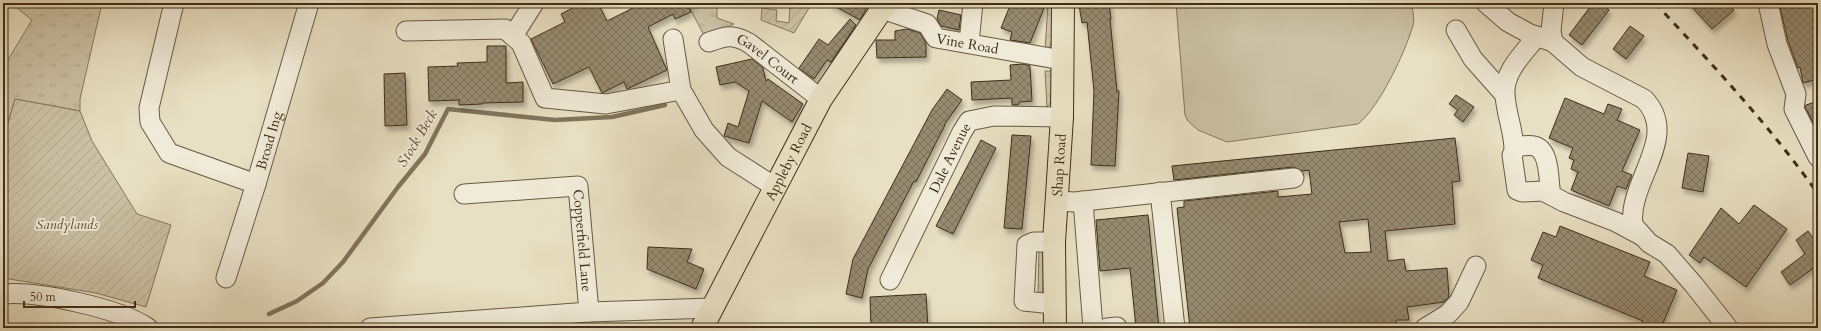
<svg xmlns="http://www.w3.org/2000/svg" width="1821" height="331" viewBox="0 0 1821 331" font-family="Cardo,serif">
<defs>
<pattern id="grass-tufts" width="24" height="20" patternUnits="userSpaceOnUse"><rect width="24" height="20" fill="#cbc2a6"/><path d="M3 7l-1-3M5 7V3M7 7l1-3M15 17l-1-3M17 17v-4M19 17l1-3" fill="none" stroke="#afa78e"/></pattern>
<pattern id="garden-furrows" width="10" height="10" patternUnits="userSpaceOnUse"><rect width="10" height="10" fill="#cbc2a6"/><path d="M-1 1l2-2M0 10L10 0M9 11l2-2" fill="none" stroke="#afa78e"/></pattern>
<pattern id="building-cross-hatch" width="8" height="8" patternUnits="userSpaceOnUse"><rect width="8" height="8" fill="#968b71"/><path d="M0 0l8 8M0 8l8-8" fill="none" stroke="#7c725c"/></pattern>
<filter id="shadow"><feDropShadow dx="2.5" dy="4.5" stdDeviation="2" flood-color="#0004"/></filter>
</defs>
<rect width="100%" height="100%" fill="#e8e0c3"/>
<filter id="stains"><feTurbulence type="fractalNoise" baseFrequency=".005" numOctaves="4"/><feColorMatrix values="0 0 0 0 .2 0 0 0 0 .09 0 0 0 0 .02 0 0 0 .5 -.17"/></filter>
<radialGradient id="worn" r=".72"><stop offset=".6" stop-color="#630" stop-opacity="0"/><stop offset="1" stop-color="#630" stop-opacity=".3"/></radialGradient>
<g fill="url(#grass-tufts)" stroke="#84785f">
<path d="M11,3h91l-22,96v12l-65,-12 -12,41v-72l29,-48z"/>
<path d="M687,3h30v15l17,6 -29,13z"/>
<path d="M1048,3h6l-2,38 -3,7 -4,3z"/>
<path d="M1045,71h7v30l-5,6z"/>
<path d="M1039,249l5,5 -1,37 -5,4z"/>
</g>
<path fill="#cbc2a6" stroke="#84785f" d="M1176,3h236c0,7 3,15 1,22 -7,26 -34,83 -55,99l-131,18 -29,-12 -10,-9 -3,-6z"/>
<g fill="url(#garden-furrows)" stroke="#84785f">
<path d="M800,3h12l-18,30 -33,-13 1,-12 15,2 -1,11 13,2 1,-18 10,1z"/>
<path d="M15,99l65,12 12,30 45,73 34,11 -25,82 -50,-14 -93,-15v-138z"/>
</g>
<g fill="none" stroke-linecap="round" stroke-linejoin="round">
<path stroke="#81745c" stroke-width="4.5" d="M269,314l28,-13 26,-18 20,-21 55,-75 27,-33 23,-45 107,11 57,-3 53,-12"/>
</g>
<g fill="url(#building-cross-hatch)" stroke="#3e2e18" fill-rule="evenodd" filter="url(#shadow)">
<path d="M582,3h16l9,18 36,-18h53l-8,4 3,5 -16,7 -2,-5 -25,13 19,43 -40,19 -3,-7 -22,11 -13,-26 -36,17 -22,-45 34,-17 -4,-8z"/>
<path d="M829,3h40l-9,17z"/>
<path d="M1011,3h35l-16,40 -20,-3 2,-8 -11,-4z"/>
<path d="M1092,3h17l2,16h-1l7,72h2l-4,75 -24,-1 3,-74 -7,-69 -5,1 -3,-18z"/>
<path d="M1593,3h7l9,7 -27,35 -13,-10z"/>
<path d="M1688,3h39l7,7 -22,19z"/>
<path d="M1779,3h39v76l-15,4 -3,-16 -2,1 -10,-27z"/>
<path d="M939,10l22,5 -2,15 -18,-4 -4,-7z"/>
<path d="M850,19l6,6 -25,37 -4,-2 -13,19 -15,-11 20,-29 9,6z"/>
<path d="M1630,26l14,10 -18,23 -13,-10z"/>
<path d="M907,29l13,4 6,10v14l-49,1 -1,-18h19v-9z"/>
<path d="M487,46h19v37l17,-1v20l-41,1v1l-23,1v-5l-30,1 -1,-34 30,-1 -1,-3 30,-1z"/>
<path d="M752,59l11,9 3,13 2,-2 35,25 -11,18 -30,-21 -13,42 -25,-7 4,-13 10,4 11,-36 -14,-9 -15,3 -4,-18z"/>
<path d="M1024,64l6,2 2,35 -12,1 -2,3h-6v-7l-40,2 -1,-18 40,-2 -1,-15z"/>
<path d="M405,73l2,52 -22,1 -1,-52z"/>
<path d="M947,89l15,11 -18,25h1l-29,57 -2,-1 -46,88 -6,29 -16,-4 7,-35 79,-149z"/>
<path d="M1456,95l18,12 -11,15 -9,-7 4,-5 -9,-6z"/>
<path d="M1565,98l39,16 4,-10 14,5 -5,11 23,10 -18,41 10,4 -6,14 -9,-3 -8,20 -38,-16 7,-18 -7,-3 3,-9 -5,-2 4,-10 -24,-10z"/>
<path d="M1818,101v31l-13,-25 1,-2z"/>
<path d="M1012,135l19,1 -9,93 -18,-1z"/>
<path d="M1455,138l5,43 -8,1 3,42 -70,7 3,30 16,-2 2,12 41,-3 2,29 -5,5 -37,5 2,13h-13v8h-206l-13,-120 7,-1v-6l94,-10v6l34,-3 -3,-24 -7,1 -9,-4 -119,13 -2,-14zM1368,219l3,33 -26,1 -6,-31z"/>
<path d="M981,140l15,8 -43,86 -17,-8z"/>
<path d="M1688,153l21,3 -6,36 -21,-4z"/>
<path d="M1754,205l33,24 -41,58 -42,-30 -4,6 -11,-8 32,-47 18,16z"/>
<path d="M1148,215l11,113h-23l-6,-60 -30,3 -4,-51z"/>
<path d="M1560,226l90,36 -6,14 33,14 -16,38h-21l3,-7 -105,-43 5,-13 -12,-5 12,-28 13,5z"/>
<path d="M1808,231l10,14v26l-3,-4 -25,18 -9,-13 24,-18 -9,-14z"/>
<path d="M648,247l44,2 -5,13 17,7 -8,20 -49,-20z"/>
<path d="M926,294l2,34h-57l-1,-31z"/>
</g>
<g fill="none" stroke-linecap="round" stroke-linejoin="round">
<defs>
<g id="minor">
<path d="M174,3l-25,105 1,14 19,31 87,31"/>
<path d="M1486,3l22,19 22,12 23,8 29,25 62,32c37,38 -17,83 -11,126l16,18 18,11 27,31 34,43"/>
<path d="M1768,3l9,41 19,50 -2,15 24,48"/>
<path id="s1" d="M882,9l45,15 9,14 126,22"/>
<path d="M1456,30l17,29 32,36"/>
<path d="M406,31l99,-2 16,14 24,55 61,6 75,-14"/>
<path d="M513,36l21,-33"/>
<path d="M673,39l8,51 23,40 24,27 47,30"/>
<path id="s2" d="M709,42c18,-6 23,-8 40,1l72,56"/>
<path d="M1553,42l-2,-11 3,-28"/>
<path d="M969,43l4,-40"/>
<path d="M1514,150c0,-19 -8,-36 -9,-55 -2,-23 19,-42 32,-59"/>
<path d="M1160,192l15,136"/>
<path id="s3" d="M464,194l114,-8 11,126"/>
<path d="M1551,195c-3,-14 0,-45 -17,-49 -4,-1 -11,0 -16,0l-6,9 5,35 5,2 21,-1 21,11 52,20 26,14"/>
<path d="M1057,201l18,1 219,-24"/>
<path d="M1083,201l10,127"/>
<path id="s4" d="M226,278l30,-94 53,-181"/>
<path id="s5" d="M890,280l72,-148 7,-11 25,-5 68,1"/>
<path d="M3,294c35,-3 116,14 145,34"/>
<path d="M1053,304l-29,-3 3,-56 7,-3h20"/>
<path d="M370,328l219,-16 123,-4"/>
<path d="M1107,328l10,-1"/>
<path d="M1425,328l23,-14 11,-12 17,-36"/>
</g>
<g id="major">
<path id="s6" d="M702,328l119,-229 65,-96"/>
</g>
<g id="highway">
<path id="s7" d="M1055,328l-1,-86 8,-125 1,-114"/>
</g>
</defs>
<use href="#minor" stroke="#685a43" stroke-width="21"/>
<use href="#major" stroke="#3e2e18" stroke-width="24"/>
<use href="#highway" stroke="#3e2e18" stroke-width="24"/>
<use href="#minor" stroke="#f0ebd8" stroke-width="19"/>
<use href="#major" stroke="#e8e0c3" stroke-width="22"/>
<use href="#highway" stroke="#e8e0c3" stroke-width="22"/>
<path stroke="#3e2e18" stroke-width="3" stroke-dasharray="7 7" stroke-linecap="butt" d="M1655,3c57,61 115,123 163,191"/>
</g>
<g text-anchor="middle" stroke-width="4" stroke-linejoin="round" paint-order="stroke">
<g font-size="14" fill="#3e2e18" stroke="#f0ebd8">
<text dy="5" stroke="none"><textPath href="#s1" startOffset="96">Vine Road</textPath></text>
<text dy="5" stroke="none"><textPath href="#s2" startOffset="66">Gavel Court</textPath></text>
<text dy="5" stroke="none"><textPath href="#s4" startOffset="144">Broad Ing</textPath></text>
<text dy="5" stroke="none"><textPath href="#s5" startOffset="136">Dale Avenue</textPath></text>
<text dy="5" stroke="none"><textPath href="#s6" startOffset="187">Appleby Road</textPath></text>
<text dy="5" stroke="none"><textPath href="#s7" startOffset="163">Shap Road</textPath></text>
<text dy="5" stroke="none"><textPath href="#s3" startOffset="169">Copperfield Lane</textPath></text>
</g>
<g font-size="14" font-style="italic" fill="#5a4c34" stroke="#f0ebd8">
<text x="67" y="229">Sandylands</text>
</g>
<g font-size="15" font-style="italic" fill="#5a4b34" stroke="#f0ebd8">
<text transform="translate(417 138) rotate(-59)" y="5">Stock Beck</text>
</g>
</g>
<rect width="1821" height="331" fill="none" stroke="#e8e0c3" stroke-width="16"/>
<rect x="4" y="4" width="1813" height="323" fill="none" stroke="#3e2e18" stroke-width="2"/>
<rect x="8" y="8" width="1805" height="315" fill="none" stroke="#3e2e18"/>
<path d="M24 301v6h111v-6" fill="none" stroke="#3e2e18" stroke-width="2"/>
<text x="30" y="301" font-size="12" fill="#3e2e18" stroke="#f0ebd8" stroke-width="3" paint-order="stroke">50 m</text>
<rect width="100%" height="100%" filter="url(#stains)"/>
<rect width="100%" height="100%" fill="url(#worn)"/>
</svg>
